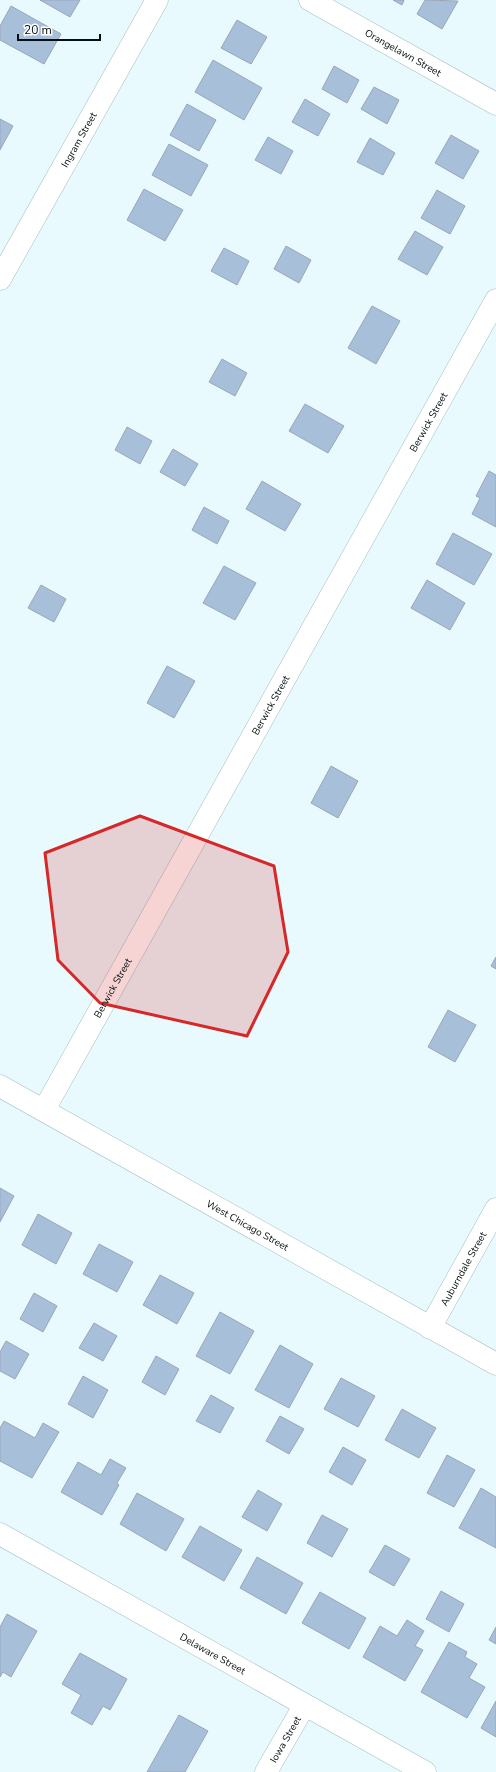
<svg xmlns="http://www.w3.org/2000/svg" width="496" height="1772" viewBox="0 0 496 1772" font-family="'Nunito Sans',sans-serif">
<rect width="100%" height="100%" fill="#e9faff"/>
<g fill="#a8bfda" stroke="#97a7b9">
<path d="M40,0h40l-10,17z"/>
<path d="M393,0h11l-2,5z"/>
<path d="M425,0l33,1 -16,28 -25,-15z"/>
<path d="M11,6l50,28 -17,30 -44,-24v-14z"/>
<path d="M237,20l30,17 -16,27 -30,-16z"/>
<path d="M213,60l49,28 -18,32 -49,-28z"/>
<path d="M334,66l25,14 -12,23 -25,-14z"/>
<path d="M374,87l25,13 -12,24 -26,-15z"/>
<path d="M305,99l25,15 -12,22 -26,-14z"/>
<path d="M187,104l29,16 -17,31 -29,-16z"/>
<path d="M0,119l13,7 -13,24z"/>
<path d="M451,135l28,16 -16,28 -28,-16z"/>
<path d="M268,137l25,14 -12,23 -26,-14z"/>
<path d="M370,138l25,15 -12,22 -26,-13z"/>
<path d="M169,144l39,21 -17,31 -39,-21z"/>
<path d="M144,189l39,21 -18,31 -38,-21z"/>
<path d="M437,190l28,16 -15,28 -29,-16z"/>
<path d="M415,231l28,16 -16,28 -29,-16z"/>
<path d="M286,246l25,14 -12,23 -25,-14z"/>
<path d="M224,248l25,13 -12,24 -26,-14z"/>
<path d="M372,306l28,15 -24,43 -28,-16z"/>
<path d="M222,359l25,14 -12,23 -26,-14z"/>
<path d="M305,404l39,22 -16,27 -39,-22z"/>
<path d="M127,427l25,14 -12,23 -25,-14z"/>
<path d="M173,449l25,15 -13,22 -25,-14z"/>
<path d="M489,471l7,4v52l-24,-13 8,-16 -4,-2z"/>
<path d="M262,481l39,23 -16,27 -39,-22z"/>
<path d="M204,507l25,14 -12,23 -25,-14z"/>
<path d="M453,533l39,21 -18,31 -38,-21z"/>
<path d="M224,566l32,17 -21,37 -32,-17z"/>
<path d="M427,580l38,23 -15,27 -39,-22z"/>
<path d="M41,585l25,14 -12,23 -26,-14z"/>
<path d="M167,666l28,15 -21,37 -27,-15z"/>
<path d="M331,766l27,15 -20,37 -27,-15z"/>
<path d="M496,957v12l-5,-3z"/>
<path d="M448,1010l28,15 -21,37 -27,-15z"/>
<path d="M0,1188l14,8 -14,26z"/>
<path d="M38,1214l34,19 -16,31 -34,-19z"/>
<path d="M99,1244l34,18 -16,30 -34,-18z"/>
<path d="M160,1275l34,18 -17,31 -34,-19z"/>
<path d="M34,1293l23,13 -14,26 -23,-13z"/>
<path d="M220,1312l34,19 -24,43 -34,-18z"/>
<path d="M94,1323l23,13 -14,25 -24,-13z"/>
<path d="M6,1341l23,13 -14,25 -15,-8v-19z"/>
<path d="M280,1345l33,19 -24,44 -34,-18z"/>
<path d="M156,1356l23,13 -14,26 -23,-13z"/>
<path d="M83,1376l25,14 -15,28 -25,-14z"/>
<path d="M341,1378l34,18 -17,31 -34,-18z"/>
<path d="M211,1395l23,13 -14,25 -24,-12z"/>
<path d="M402,1409l34,19 -17,30 -34,-18z"/>
<path d="M280,1416l24,13 -15,25 -23,-13z"/>
<path d="M4,1421l31,17 8,-15 16,9 -27,46 -32,-17v-33z"/>
<path d="M343,1447l23,13 -14,25 -23,-13z"/>
<path d="M447,1455l28,15 -21,37 -27,-14z"/>
<path d="M110,1459l16,9 -9,15 2,2 -17,30 -41,-23 17,-30 23,13z"/>
<path d="M481,1488l15,9v51l-37,-20z"/>
<path d="M258,1490l24,14 -15,27 -25,-14z"/>
<path d="M137,1493l47,26 -18,32 -46,-27z"/>
<path d="M322,1515l26,14 -16,28 -25,-14z"/>
<path d="M200,1526l42,24 -18,31 -42,-24z"/>
<path d="M385,1545l25,14 -16,27 -25,-14z"/>
<path d="M257,1557l46,26 -17,31 -46,-26z"/>
<path d="M441,1591l23,13 -15,28 -23,-13z"/>
<path d="M320,1592l46,26 -17,31 -47,-26z"/>
<path d="M7,1614l30,17 -26,46 -8,-5 -3,5v-50z"/>
<path d="M407,1620l17,11 -9,15 8,4 -18,31 -42,-24 17,-31 17,10z"/>
<path d="M496,1627v17l-7,-4z"/>
<path d="M449,1642l18,10 -2,5 12,7 -8,14 16,9 -18,31 -46,-26z"/>
<path d="M80,1653l47,26 -17,31 -7,-4 -11,19 -21,-12 10,-18 -19,-11z"/>
<path d="M496,1701v36l-15,-9z"/>
<path d="M179,1715l29,16 -23,41h-38z"/>
</g>
<g fill="none" stroke-linecap="round" stroke-linejoin="round">
<defs>
<g id="minor">
<path id="s1" d="M310,0l186,104"/>
<path id="s2" d="M0,279l157,-279"/>
<path id="s3" d="M0,1086l496,278"/>
<path id="s4" d="M44,1110l452,-810"/>
<path id="s5" d="M430,1328l66,-119"/>
<path id="s6" d="M0,1534l425,238"/>
<path id="s7" d="M266,1772l38,-66"/>
</g>
</defs>
<use href="#minor" stroke="#a3bfc7" stroke-width="23"/>
<use href="#minor" stroke="#fff" stroke-width="22"/>
</g>
<path fill="#d62828" fill-opacity="0.2" stroke="#d62828" stroke-width="3" stroke-linejoin="round" d="M140,816l134,50 14,86 -41,84 -147,-33 -42,-43 -13,-107z"/>
<g text-anchor="middle" stroke-width="3" stroke-linejoin="round" paint-order="stroke">
<g font-size="10" fill="#050e10" stroke="#fff">
<text dy="4" stroke="none"><textPath href="#s1" startOffset="107">Orangelawn Street</textPath></text>
<text dy="4" stroke="none"><textPath href="#s2" startOffset="160">Ingram Street</textPath></text>
<text dy="4" stroke="none"><textPath href="#s4" startOffset="788">Berwick Street</textPath></text>
<text dy="4" stroke="none"><textPath href="#s4" startOffset="464">Berwick Street</textPath></text>
<text dy="4" stroke="none"><textPath href="#s4" startOffset="140">Berwick Street</textPath></text>
<text dy="4" stroke="none"><textPath href="#s3" startOffset="284">West Chicago Street</textPath></text>
<text dy="4" stroke="none"><textPath href="#s5" startOffset="68">Auburndale Street</textPath></text>
<text dy="4" stroke="none"><textPath href="#s6" startOffset="244">Delaware Street</textPath></text>
<text dy="4" stroke="none"><textPath href="#s7" startOffset="38">Iowa Street</textPath></text>
</g>
</g>
<path d="M18 34v6h82v-6" fill="none" stroke="#050e10" stroke-width="2"/>
<text x="24" y="34" font-size="12" fill="#050e10" stroke="#ffffff" stroke-width="3" paint-order="stroke">20 m</text>
</svg>
